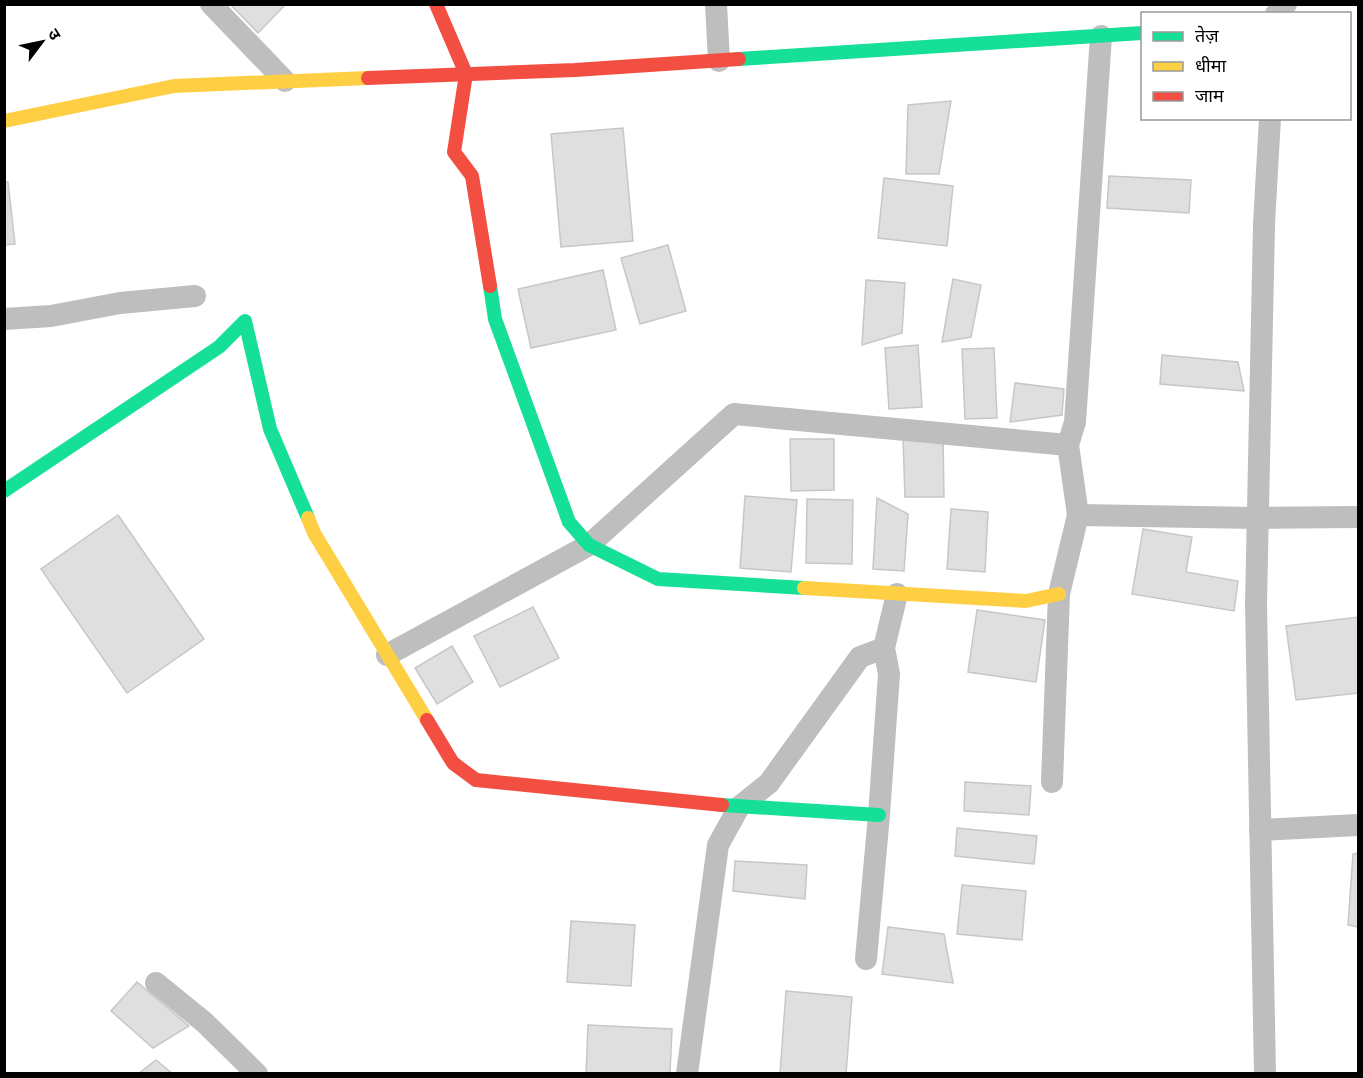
<svg xmlns="http://www.w3.org/2000/svg" width="1363" height="1078" viewBox="0 0 1363 1078" font-family="'PT Sans Narrow','Noto Sans Devanagari',sans-serif">
<rect width="100%" height="100%" fill="#fff"/>
<g fill="#dfdfdf" stroke="#c7c7c7" stroke-width="1.5">
<path d="M230,4h56l-28,29z"/>
<path d="M951,101l-12,73h-33l2,-69z"/>
<path d="M623,128l10,113 -72,6 -10,-113z"/>
<path d="M1109,176l82,4 -2,33 -82,-5z"/>
<path d="M884,178l69,8 -6,60 -69,-8z"/>
<path d="M4,182h4l7,62 -11,1z"/>
<path d="M668,245l18,66 -46,13 -19,-66z"/>
<path d="M603,270l13,60 -85,18 -13,-59z"/>
<path d="M953,279l28,6 -10,52 -29,5z"/>
<path d="M866,280l39,3 -3,50 -40,12z"/>
<path d="M918,345l4,62 -33,2 -4,-61z"/>
<path d="M994,348l3,70 -32,1 -3,-70z"/>
<path d="M1162,355l76,7 6,29 -84,-7z"/>
<path d="M1015,383l49,6 -2,26 -52,7z"/>
<path d="M943,437l1,60h-39l-2,-59z"/>
<path d="M790,439h44v51l-43,1z"/>
<path d="M745,496l52,4 -6,72 -51,-4z"/>
<path d="M877,498l31,16 -4,57 -31,-2z"/>
<path d="M807,499l46,1 -1,64 -46,-1z"/>
<path d="M951,509l37,3 -3,60 -38,-3z"/>
<path d="M118,515l86,124 -77,54 -86,-124z"/>
<path d="M1143,529l49,8 -6,35 52,9 -4,30 -102,-17z"/>
<path d="M533,607l26,51 -59,29 -26,-51z"/>
<path d="M977,610l68,10 -9,62 -68,-10z"/>
<path d="M1358,617v76l-62,7 -10,-74z"/>
<path d="M452,646l21,36 -36,22 -22,-36z"/>
<path d="M965,782l66,4 -2,29 -65,-4z"/>
<path d="M957,828l80,8 -3,28 -79,-8z"/>
<path d="M1358,853v74l-10,-2 5,-71z"/>
<path d="M735,861l72,4 -2,34 -72,-8z"/>
<path d="M962,885l64,6 -4,49 -65,-6z"/>
<path d="M571,921l64,4 -4,61 -64,-4z"/>
<path d="M888,927l56,7 9,49 -71,-9z"/>
<path d="M137,982l52,44 -36,22 -42,-37z"/>
<path d="M786,991l66,6 -6,77h-66z"/>
<path d="M588,1025l84,4 -2,45h-84z"/>
<path d="M156,1060l17,14h-35z"/>
</g>
<g fill="none" stroke-linecap="round" stroke-linejoin="round">
<g stroke="#bebebe" stroke-width="22">
<path d="M211,4l74,77"/>
<path d="M716,4l3,57"/>
<path d="M1276,14l10,-10"/>
<path d="M4,319l47,-3 69,-13 75,-7"/>
<path d="M1078,515l179,3 101,-1"/>
<path d="M387,655l202,-110 145,-131 334,31"/>
<path d="M1052,782l7,-188 19,-79 -10,-70 7,-23 26,-386"/>
<path d="M1260,830l98,-5"/>
<path d="M866,959l13,-144 10,-141 -5,-26 13,-54"/>
<path d="M156,983l48,39 53,52"/>
<path d="M687,1074l31,-229 21,-38 30,-24 91,-126 24,-9"/>
<path d="M1265,1074l-9,-470 8,-380 6,-106"/>
</g>
<g stroke="#16e098" stroke-width="14">
<path d="M739,59l403,-26"/>
<path d="M490,286l5,33 74,203 20,23 69,34 146,9"/>
<path d="M4,491l215,-144 26,-26 25,108 38,89"/>
<path d="M722,805l157,10"/>
</g>
<g stroke="#ffcf43" stroke-width="14">
<path d="M4,121l170,-35 194,-8"/>
<path d="M308,518l6,15 113,187"/>
<path d="M804,588l222,13 33,-7"/>
</g>
<g stroke="#f24e42" stroke-width="14">
<path d="M436,4l30,70 -12,78 18,24 18,110"/>
<path d="M368,78l207,-8 164,-11"/>
<path d="M427,720l26,43 23,17 246,25"/>
</g>
</g>
<rect width="1363" height="1078" fill="none" stroke="#000000" stroke-width="12"/>
<rect x="1141" y="12" width="210" height="108" fill="#ffffff" stroke="#999999" stroke-width="1.5"/>
<rect x="1153" y="32" width="30" height="9" fill="#16e098" stroke="#999999" stroke-width="1.5"/>
<text x="1195" y="42" font-size="18" fill="#000000">तेज़</text>
<rect x="1153" y="62" width="30" height="9" fill="#ffcf43" stroke="#999999" stroke-width="1.5"/>
<text x="1195" y="72" font-size="18" fill="#000000">धीमा</text>
<rect x="1153" y="92" width="30" height="9" fill="#f24e42" stroke="#999999" stroke-width="1.5"/>
<text x="1195" y="102" font-size="18" fill="#000000">जाम</text>
<g transform="translate(42 42) rotate(58)" stroke="#ffffff" stroke-width="4.5" paint-order="stroke">
<path d="M0-4.5L10 22L0 15L-10 22Z" fill="#000000"/>
<text y="-9" font-size="16" font-weight="bold" text-anchor="middle" fill="#000000">उ</text>
</g>
</svg>
